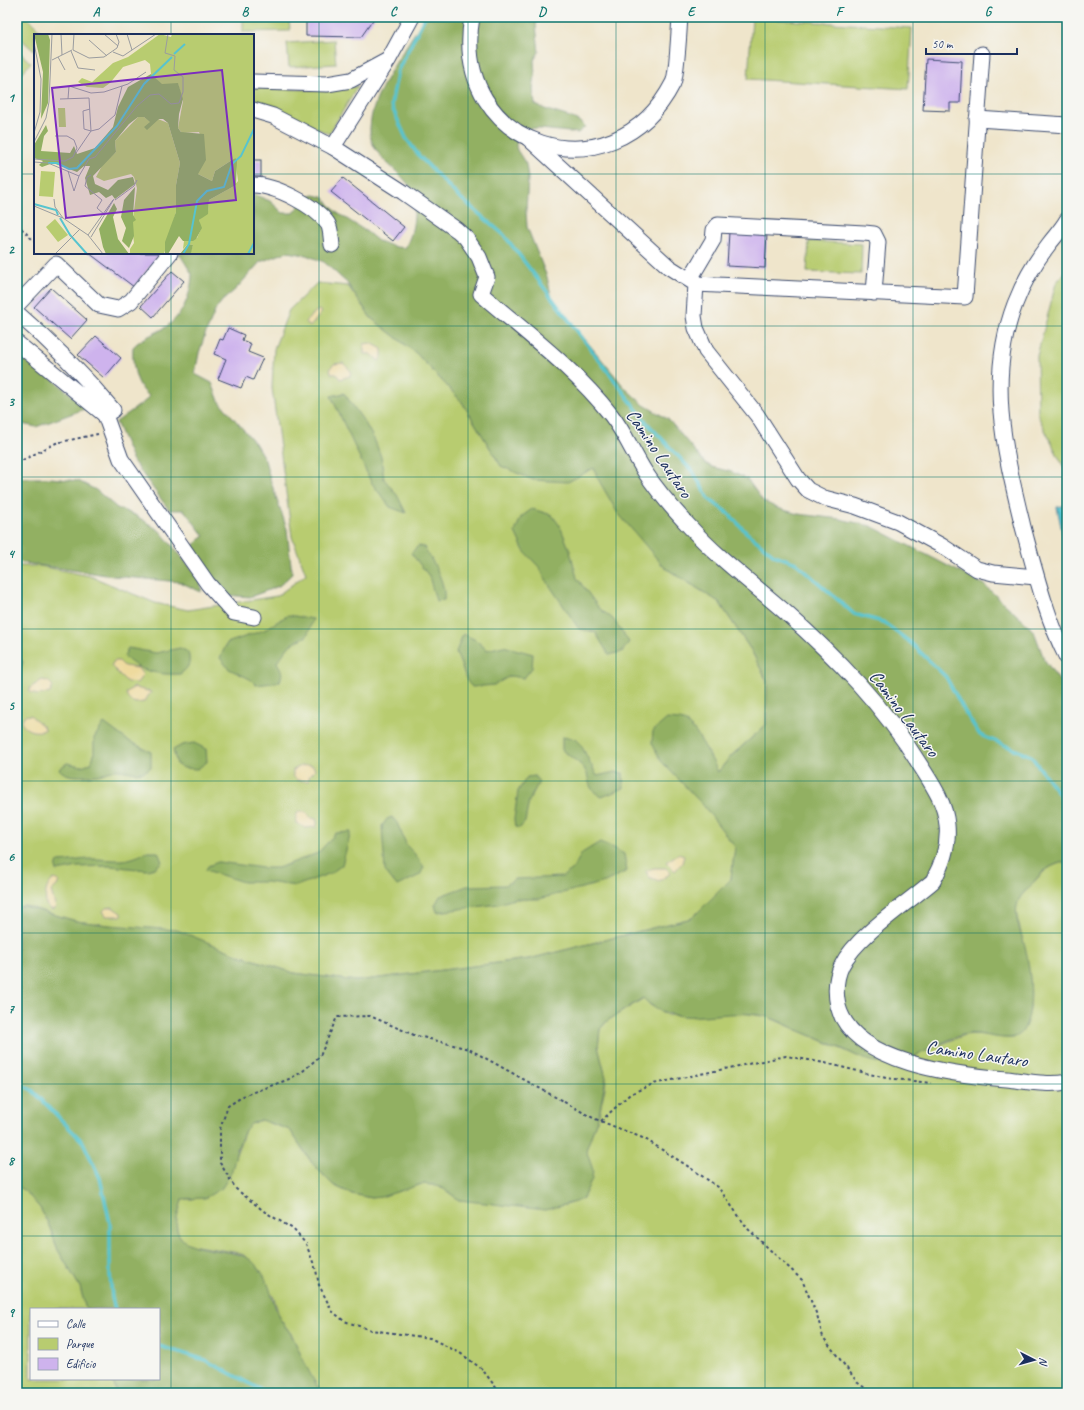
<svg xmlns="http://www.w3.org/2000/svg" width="1084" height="1410" viewBox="0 0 1084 1410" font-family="Caveat,sans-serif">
<rect width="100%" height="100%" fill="#f6f6f2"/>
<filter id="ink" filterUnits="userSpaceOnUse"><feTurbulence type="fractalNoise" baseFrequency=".025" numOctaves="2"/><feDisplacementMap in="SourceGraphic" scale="8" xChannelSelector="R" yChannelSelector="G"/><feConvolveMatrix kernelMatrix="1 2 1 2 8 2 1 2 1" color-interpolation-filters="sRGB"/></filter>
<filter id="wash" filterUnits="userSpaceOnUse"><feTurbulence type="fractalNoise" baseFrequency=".012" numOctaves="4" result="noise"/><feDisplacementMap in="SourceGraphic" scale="16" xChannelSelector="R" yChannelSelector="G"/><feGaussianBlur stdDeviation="0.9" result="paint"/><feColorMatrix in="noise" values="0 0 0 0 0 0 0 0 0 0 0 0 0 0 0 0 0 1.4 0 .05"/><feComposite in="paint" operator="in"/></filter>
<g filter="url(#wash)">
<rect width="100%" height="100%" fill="#efe5cb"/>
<g fill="#b8cc70" stroke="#6a7e67">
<path d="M17,17h9l19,18h-10v17l-18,-17z"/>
<path d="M243,17h46l1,14 -47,1z"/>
<path d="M752,18l160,10 -4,61 -160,-10z"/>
<path d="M334,40l2,24 -47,3 -2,-24z"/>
<path d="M17,50l14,13 -14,15z"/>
<path d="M358,86l-29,48 -53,-25 -23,-6v-16l76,4z"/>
<path d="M809,241l53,3 -1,30 -54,-2z"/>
<path d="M1067,270v204l-29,-58 -1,-60 19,-73z"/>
<path d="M317,283l31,3 23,32 45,35 46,49 39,64 93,2 4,9 66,90 55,35 32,48 16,31 -1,44 -36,32 -26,33 32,50 -5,39 -39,39 -163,41 -173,22 -62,-8 -52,-17 -134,-31 -32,-4 -51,-15 -8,1v-341h23l50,10 65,27 33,7 89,-14 29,-22 -14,-37 -20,-149 2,-39 15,-39z"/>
<path d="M1067,861v532h-745l-14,-21 -16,-37 -12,-16 -7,-24 -29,-40 -10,-3 -43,-7 -9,-5 -5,-9 -1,-11 6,-21h11l34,-20 18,-49 6,-6 10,-4 29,10 22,33 21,22 19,9 19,4 51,-14 12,1 10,4 15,11 107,5 17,-7 6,-39 -3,-9 13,-36 6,-26 1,-10 -8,-31 2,-18 7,-8 37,-23 6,7 17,10 30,1 41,-4 30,5 94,41 18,5h13l72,-28c17,-3 32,4 49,3 3,-4 9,-9 11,-14 12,-23 2,-68 -4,-91 -2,-10 -7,-20 -4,-30 3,-8 10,-13 15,-19 13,-14 16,-18 35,-23z"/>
<path d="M17,1186l10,5 13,17 8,15 10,27 22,37 6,22h-55v70h82l3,14h-99z"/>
</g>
<g fill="#92b062" stroke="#567060">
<path d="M425,17h113l-2,8 3,27 -5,8 1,16 -2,13 2,15c12,9 45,12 50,23l-7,6 -47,-5 -12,7 -3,10 1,5 9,14 2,14 -2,33 1,16 20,50 5,22 73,89 19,17 24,14 37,44 7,4 20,5 15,7 16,22 14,7 21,6 42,5 31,7 112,58 46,42 6,8 9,25 19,27 4,14v161c-16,4 -24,9 -34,22 -6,7 -12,11 -15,19 -5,13 3,31 7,44 5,22 11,67 -3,86 -10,14 -40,-1 -55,2 -29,6 -55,31 -85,29 -14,-1 -25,-7 -37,-13 -16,-7 -33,-14 -50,-21 -12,-6 -23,-12 -37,-14 -38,-7 -85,16 -115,-17l-36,23 -7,8 -2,18 8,31 -7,36 -13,36 7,20 -1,9 -9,19 -8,4 -30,8 -86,-10 -15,-11 -10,-4 -12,-1 -41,13 -10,1 -19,-4 -19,-9 -21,-22 -22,-33 -29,-10 -10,4 -6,6 -8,19 -5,22 -10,17 -17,10 -23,1c-1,7 -4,13 -5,20 -7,40 57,24 76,43 19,18 17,36 27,57 3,6 9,11 12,17 10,20 17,39 30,57h-206l-3,-14h46v-70h-73l-6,-22 -22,-37 -10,-27 -8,-15 -15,-17 -8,-5v-279l7,-1 52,15 32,4 69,5 65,26 52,17 62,8 173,-22 163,-41 39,-39 4,-32 -32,-42 -42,-44 -9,-18 1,-12 14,-12c5,1 11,0 16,2 13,5 29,39 35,51l12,-15 36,-32 1,-44 -16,-31 -32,-48 -55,-35 -47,-55 -20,-35 -3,-9 -26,14 -35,-2 -32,-14 -39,-64 -46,-49 -45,-35 -24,-35 -23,-21 -18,-7 -19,-3 -27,10 -24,27 -14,12 -6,8 -11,26 -6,18 -4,21 17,9 7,18 36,42 10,17 5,19 17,50 5,45 -13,12 -29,11 -25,-2 -34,-48 13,-11 -20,-26h-15l-36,-49 -17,-39 28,-20 5,-6c-14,-11 -17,-32 -16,-49 8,-8 16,-11 26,-16 22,-11 32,-34 33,-57l-13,-21h74v-59l17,7 13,12h10l12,-15 9,-3 9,2 13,15 31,20 11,9 18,6 9,1c6,-11 8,-20 9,-32 0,-8 3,-16 -1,-24 -11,-23 -45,-35 -43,-64 1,-35 37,-81 55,-111z"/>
<path d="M17,349l70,59 -51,19 -19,-4z"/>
<path d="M344,393l21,30 10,18 6,16 3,22 13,16 9,18 -16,-6 -19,-25 -40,-86z"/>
<path d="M17,478h34l27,3 18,9 21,18 18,7 25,16 41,49v12l-21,-10 -67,-6 -96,-14z"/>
<path d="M532,509l20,6 8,11 10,25 7,27 22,30 14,11 16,23 -7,10 -13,3 -14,-23 -16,-3 -31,-46 -9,-16 -15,-16 -9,-19 6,-15z"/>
<path d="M418,546l6,1c9,15 22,35 20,53l-8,1 -7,-25 -18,-23z"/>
<path d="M288,615l25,4 -6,17 -17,9 -13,17 5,11 -2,9 -24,3 -6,-6 -21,-10 -9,-11 7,-15 37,-13z"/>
<path d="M463,634l13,6 11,10 16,-4 30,8 -1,14 -8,10 -14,-2 -16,9 -22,2 -5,-6 -11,-29z"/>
<path d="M128,648l28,5 24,-5 8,4c3,11 1,16 -8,22 -21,1 -41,-2 -56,-18z"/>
<path d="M17,654l6,8 -6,16z"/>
<path d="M104,723l23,17 24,12v15c-11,10 -19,4 -32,3 -7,-1 -14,4 -21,5 -12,1 -31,4 -39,-6l8,-6 14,3 10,-3 3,-8v-17z"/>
<path d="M562,737l13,2 6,6 16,31 18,-4 8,1 1,15 -22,9c-19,-10 -9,-19 -20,-31 -5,-5 -14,-11 -20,-16z"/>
<path d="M194,743l12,6 1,13 -10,7 -13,-1 -7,-3 -4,-15 9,-5z"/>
<path d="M535,776l4,6 -10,19 -4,21 -5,6 -5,-1 -1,-8 4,-28 9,-14z"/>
<path d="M392,817l5,6 10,23 8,8 9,13 -4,8 -23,11 -12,-15 -3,-45 5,-7z"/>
<path d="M351,832l-9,33 -11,8 -35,13 -29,-4h-24l-37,-12 2,-4 10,-4 45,6h15l40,-15 18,-20z"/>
<path d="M600,842l14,6 10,6 3,17 -22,11 -66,17h-25l-16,5 -61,8 -2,-7 5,-9 27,-10 38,-1 10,-6 47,-2 11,-8 9,-16z"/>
<path d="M146,852h12l4,10 -7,6 -8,2 -37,-4 -32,1 -21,4 -1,-3 2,-6c11,0 22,-3 34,-3 23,0 33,5 54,-7z"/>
</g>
<g fill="#eeda9e" stroke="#84847e">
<path d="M318,310l4,2 -12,15 -4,-5 1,-3z"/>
<path d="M371,343l11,6v7l-3,5 -8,-7h-7v-10z"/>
<path d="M343,363l8,8 -1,5 -10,3 -4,-5h-5l-1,-6 4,-4z"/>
<path d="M114,661h5l5,5 14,2 5,7 -6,8 -10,-1 -16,-16z"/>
<path d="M42,680l6,1 5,5 -3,7 -13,2 -7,-3v-4z"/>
<path d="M135,687c5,3 10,3 16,5l-7,10 -8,1 -6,-2 -4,-7 3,-4z"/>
<path d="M30,715l13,11 1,4c-8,3 -19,1 -23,-8l3,-6z"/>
<path d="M309,765l4,1 2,4 -5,5 -2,6 -11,-1 -4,-4v-6l8,-4z"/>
<path d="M299,811l7,1 5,6 5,1 1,4 -1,4 -11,1 -8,-5 -1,-7z"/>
<path d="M678,854l6,2 -2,7 -7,8 -9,-9z"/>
<path d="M654,868h12l5,5 -12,8 -10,-4 -3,-6z"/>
<path d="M54,879l5,2 -2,5 -6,5 5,17 -5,2 -5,-5c-1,-11 -1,-19 8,-26z"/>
<path d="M112,907l9,6v3h-15l-3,-5 3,-3z"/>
</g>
<path fill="#57c4cf" stroke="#397a96" d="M1067,505v40l-2,1 -8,-39z"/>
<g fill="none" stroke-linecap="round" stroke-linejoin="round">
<g stroke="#57c4cf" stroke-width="3.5">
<path d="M425,17l-27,53 -7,35 15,33 13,18 38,39 47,40 143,188 46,49 16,27 20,15 18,19 27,22 22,8 58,51 29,8 28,21 35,34 19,35 15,23 51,21 36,49"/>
<path d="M17,1083l15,7 51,52 17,36 10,45v51l2,24 3,11"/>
<path d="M159,1346l46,14 62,33"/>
</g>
</g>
<g id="blocks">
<g fill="#ceb3ed">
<path d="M306,17h69l-14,20 -55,-1z"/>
<path d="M926,59l36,2 -2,42h-10v8l-27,-1z"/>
<rect x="253" y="160" width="8" height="17"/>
<path d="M343,178l61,49 -11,14 -62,-49z"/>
<path d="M729,232l38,2 -2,34 -38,-2z"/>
<path d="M89,253h71l-26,34z"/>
<path d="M172,271l12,10 -31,36 -12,-11z"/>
<path d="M51,288l36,32 -17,19 -36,-32z"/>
<path d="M228,328l16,7 -2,5 9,4 -3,8 15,6 -10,22 -7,-3 -5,11 -23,-9 8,-20 -12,-5 6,-15 3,1z"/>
<path d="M96,336l25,22 -17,20 -26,-23z"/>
</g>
</g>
</g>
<g filter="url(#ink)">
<use href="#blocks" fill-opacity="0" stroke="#3b4a6e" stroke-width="1"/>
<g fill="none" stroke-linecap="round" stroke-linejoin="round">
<defs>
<g id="minor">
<path d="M412,17l-23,42 -56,88 70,45 54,38 9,8 13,19 8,20 -6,17c44,38 94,75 130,121 14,18 22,38 34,57 13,20 28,37 44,54 29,32 63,57 95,85 52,46 100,95 136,154 12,19 25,37 27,60 2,20 -4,38 -14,56 -25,22 -76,54 -91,84 -6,12 -7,27 -4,41 15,58 120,69 169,73 19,2 41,7 60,3"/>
<path d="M472,17c-23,131 141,183 201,66 4,-8 6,-54 7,-66"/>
<path d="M253,82l74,2 24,-4 37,-20"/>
<path d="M253,110l20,6 60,31"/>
<path d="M977,119l90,6"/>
<path d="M528,138l141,129 27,17 -2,32 2,12 10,23 51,64 41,64 10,11 16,8 31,8 43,16 44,24 35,23 16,4 43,4"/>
<path d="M253,185c22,0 63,21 75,39 3,5 3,15 4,21"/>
<path d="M1067,220c-5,9 -12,16 -18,24 -14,18 -26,39 -34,60 -29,76 -10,148 8,223 12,44 23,90 44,131"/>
<path d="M690,279l23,-39 1,-10 4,-5 146,8 10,1 4,8 -4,51"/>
<path d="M696,284l269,13 17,-243"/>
<path d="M17,305l39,-41 43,41 19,4 13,-8 39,-48"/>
<path d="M17,313c35,30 66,61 96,97l-8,5 -88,-72"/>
<path d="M105,415l16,44 87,125 26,29 20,4"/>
</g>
</defs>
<use href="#minor" stroke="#3b4a6e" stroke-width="17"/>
<g stroke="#3b4a6e" stroke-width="2" stroke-dasharray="3 3" stroke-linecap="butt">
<path d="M17,224l18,18"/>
<path d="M17,463l39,-20 42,-9"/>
<path d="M601,1121l29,-27 23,-10 133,-28 39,7 61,15 45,5"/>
<path d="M500,1393l-18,-24 -22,-16 -30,-15 -59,-8 -27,-9 -12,-10 -13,-26 -3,-15 -10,-26 -13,-15 -28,-17 -29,-23 -16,-26v-34l8,-23 17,-11 42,-15 15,-8 18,-16 17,-39 33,-1 44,19 55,14 124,69 52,21 41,26 32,22 30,42 54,51 15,35 6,22 35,46 14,10"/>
</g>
<use href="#minor" stroke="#fff" stroke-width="15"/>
</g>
</g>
<path fill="none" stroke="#0f766e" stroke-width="1" stroke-opacity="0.55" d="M171,17v18M319,17v1376M468,17v1376M616,17v1376M765,17v1376M913,17v1376M17,174h18M253,174h814M171,253v1140M17,326h1050M17,477h1050M17,629h1050M17,781h1050M17,933h1050M17,1084h1050M17,1236h1050"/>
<g text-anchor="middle" stroke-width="3" stroke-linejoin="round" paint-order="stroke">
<g font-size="19" fill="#1b2f5e" stroke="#f6f6f2">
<text transform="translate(660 453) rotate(56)" y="7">Camino Lautaro</text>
<text transform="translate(905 713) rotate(53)" y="7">Camino Lautaro</text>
<text transform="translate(977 1053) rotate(8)" y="7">Camino Lautaro</text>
</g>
</g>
<g transform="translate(34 34)">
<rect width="220" height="220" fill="#efe5cb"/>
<path d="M126,0l11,3 1,-3h82v220h-64l3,-9 -5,-1 -5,5 1,-8 13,-3 4,-9 -2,-9 9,-8 1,-12 25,-14 4,-5 -3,-23 -20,13 -3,10 -14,-7v-5l7,-8v-13l-6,-16 -17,1 -4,-5 5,-27 -5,-17h-17l-10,-10 -1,-10 -5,-4 -22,7 -13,16 -7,5 -16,-1 -9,-5 4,-4 10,4 21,-19 15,-6zM24,74h7l1,19h-7zM104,83h6l8,6 6,-4 10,4 12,40 -4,22v27l-12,42h-34v-5l4,-6 -2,-17 5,-38 -3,-11 -3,-3 -27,7 -8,-4 7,-13 13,-12 -1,-11zM7,137l14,1 -2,25 -14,-1zM21,185l13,16 -10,7 -12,-15z" fill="#b8cc70"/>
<path d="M0,0h14l2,6 -2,63 -7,16 2,-47zM117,40l11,10 16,-1 5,16 -4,15 -1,14 3,4 23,2 2,26 -8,14 14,7 3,-10 20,-13 2,2 -1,25 -27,15 -1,14 -9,6 3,8 -6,11 -3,2h-10l-4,-5 -11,18h-3v-12l11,-30v-27l4,-22 -12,-40 -5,-4h-4l-12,11 -3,-3 6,-5 -6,-5h-6l-9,7 -14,17 1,11 -23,24 2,8 13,6 10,-10 15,-3 2,7 -20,15 -3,-4 -6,3 -7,-6 -9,3 -5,-17 5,-12h-6l-7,6 -24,-9 -11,4 -3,-2 4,-4 -9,-3v-13l12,-20 2,6 -4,5 -3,15 29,2 4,-7 3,8 18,-6 18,-21 5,-20 10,-20zM101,153l-2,28 3,5 -3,2 1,14 -5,12 -7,-7 4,-13 -5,-11 3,-17zM80,169l3,6 -4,8 5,22 11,15h-23l-3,-7 -4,-18zM154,210l5,1 -2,8 -11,1z" fill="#92b062"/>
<path fill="none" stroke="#57c4cf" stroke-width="2" d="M140,20l11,-10M14,129h9l12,6 8,-1 40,-42 27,-42 28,-27M0,170l22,6 2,5M26,184l10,17 17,19M149,220l6,-10 8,-43 10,-10 17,-4 8,-23 9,-8 13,-27M214,220l6,-11"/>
<path fill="none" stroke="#9a9c9f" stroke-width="1" d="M27,0l1,21M70,0l14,12M93,0l5,16M55,6l18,16M0,9l7,36 -1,33 -6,21M39,16l16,8 15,-1 13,-9 2,-6 -3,-8M39,16l1,-16M37,17l7,17 17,2M79,18l10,4 33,-22M24,23l7,13M18,26l20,-10M26,65l29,-1 2,33M34,65l1,-13 22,7 13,-1 24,-8 18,-12M56,75l-7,2 1,18 7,2M0,108l12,-24 3,-16 3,-68M42,119l15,-22 8,-2 16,-14 7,-29M0,125l31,2 8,-4 4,-9 -3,-8 -7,-4h-12M0,128l14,1 31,13 10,-17 6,-2 42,-51 13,-11 9,-1 12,10 8,-1 4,-11v-15l-9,-7 1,-14 -10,-3 3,-19M34,137l6,20 5,-15M57,141l-4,2 -2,9 17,14 -5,8 8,7M20,165l1,8 8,11M81,166l19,-14 3,-6M0,172l29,12 25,17 15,19M54,201l25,-35M57,203l23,-38M21,220l25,-25"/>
<path fill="#7b2cbf" fill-opacity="0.15" stroke="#7b2cbf" stroke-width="2" d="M188,36l14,130 -170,18 -14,-130z"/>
<rect width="220" height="220" fill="none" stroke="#1b2f5e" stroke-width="2"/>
</g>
<rect width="1084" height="1410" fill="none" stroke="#f6f6f2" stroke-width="44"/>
<rect x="30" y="1308" width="130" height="72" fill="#f6f6f2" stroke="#9ea6b7"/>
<rect x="38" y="1321" width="20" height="6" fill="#ffffff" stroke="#9ea6b7"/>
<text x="66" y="1328" font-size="12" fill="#1b2f5e">Calle</text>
<rect x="38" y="1338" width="20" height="12" fill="#b8cc70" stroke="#9ea6b7"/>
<text x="66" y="1348" font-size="12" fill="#1b2f5e">Parque</text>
<rect x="38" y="1358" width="20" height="12" fill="#ceb3ed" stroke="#9ea6b7"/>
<text x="66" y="1368" font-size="12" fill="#1b2f5e">Edificio</text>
<g transform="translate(1034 1360) rotate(96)" stroke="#f6f6f2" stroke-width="3" paint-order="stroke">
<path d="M0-3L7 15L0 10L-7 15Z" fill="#1b2f5e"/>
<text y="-6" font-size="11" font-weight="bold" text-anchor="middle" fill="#1b2f5e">N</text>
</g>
<path d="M926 48v6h91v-6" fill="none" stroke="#1b2f5e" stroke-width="2"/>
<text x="932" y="48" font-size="12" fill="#1b2f5e" stroke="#f6f6f2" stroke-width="3" paint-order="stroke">50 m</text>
<rect x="22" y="22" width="1040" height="1366" fill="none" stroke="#0f766e" stroke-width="1.5"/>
<g font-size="13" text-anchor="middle" font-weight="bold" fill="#0f766e">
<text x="96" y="16">A</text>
<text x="245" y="16">B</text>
<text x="393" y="16">C</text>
<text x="542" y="16">D</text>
<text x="691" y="16">E</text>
<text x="839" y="16">F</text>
<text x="988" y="16">G</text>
<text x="11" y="102">1</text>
<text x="11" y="254">2</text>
<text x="11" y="406">3</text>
<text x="11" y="558">4</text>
<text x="11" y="710">5</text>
<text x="11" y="861">6</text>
<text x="11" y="1013">7</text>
<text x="11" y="1165">8</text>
<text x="11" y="1317">9</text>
</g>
</svg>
